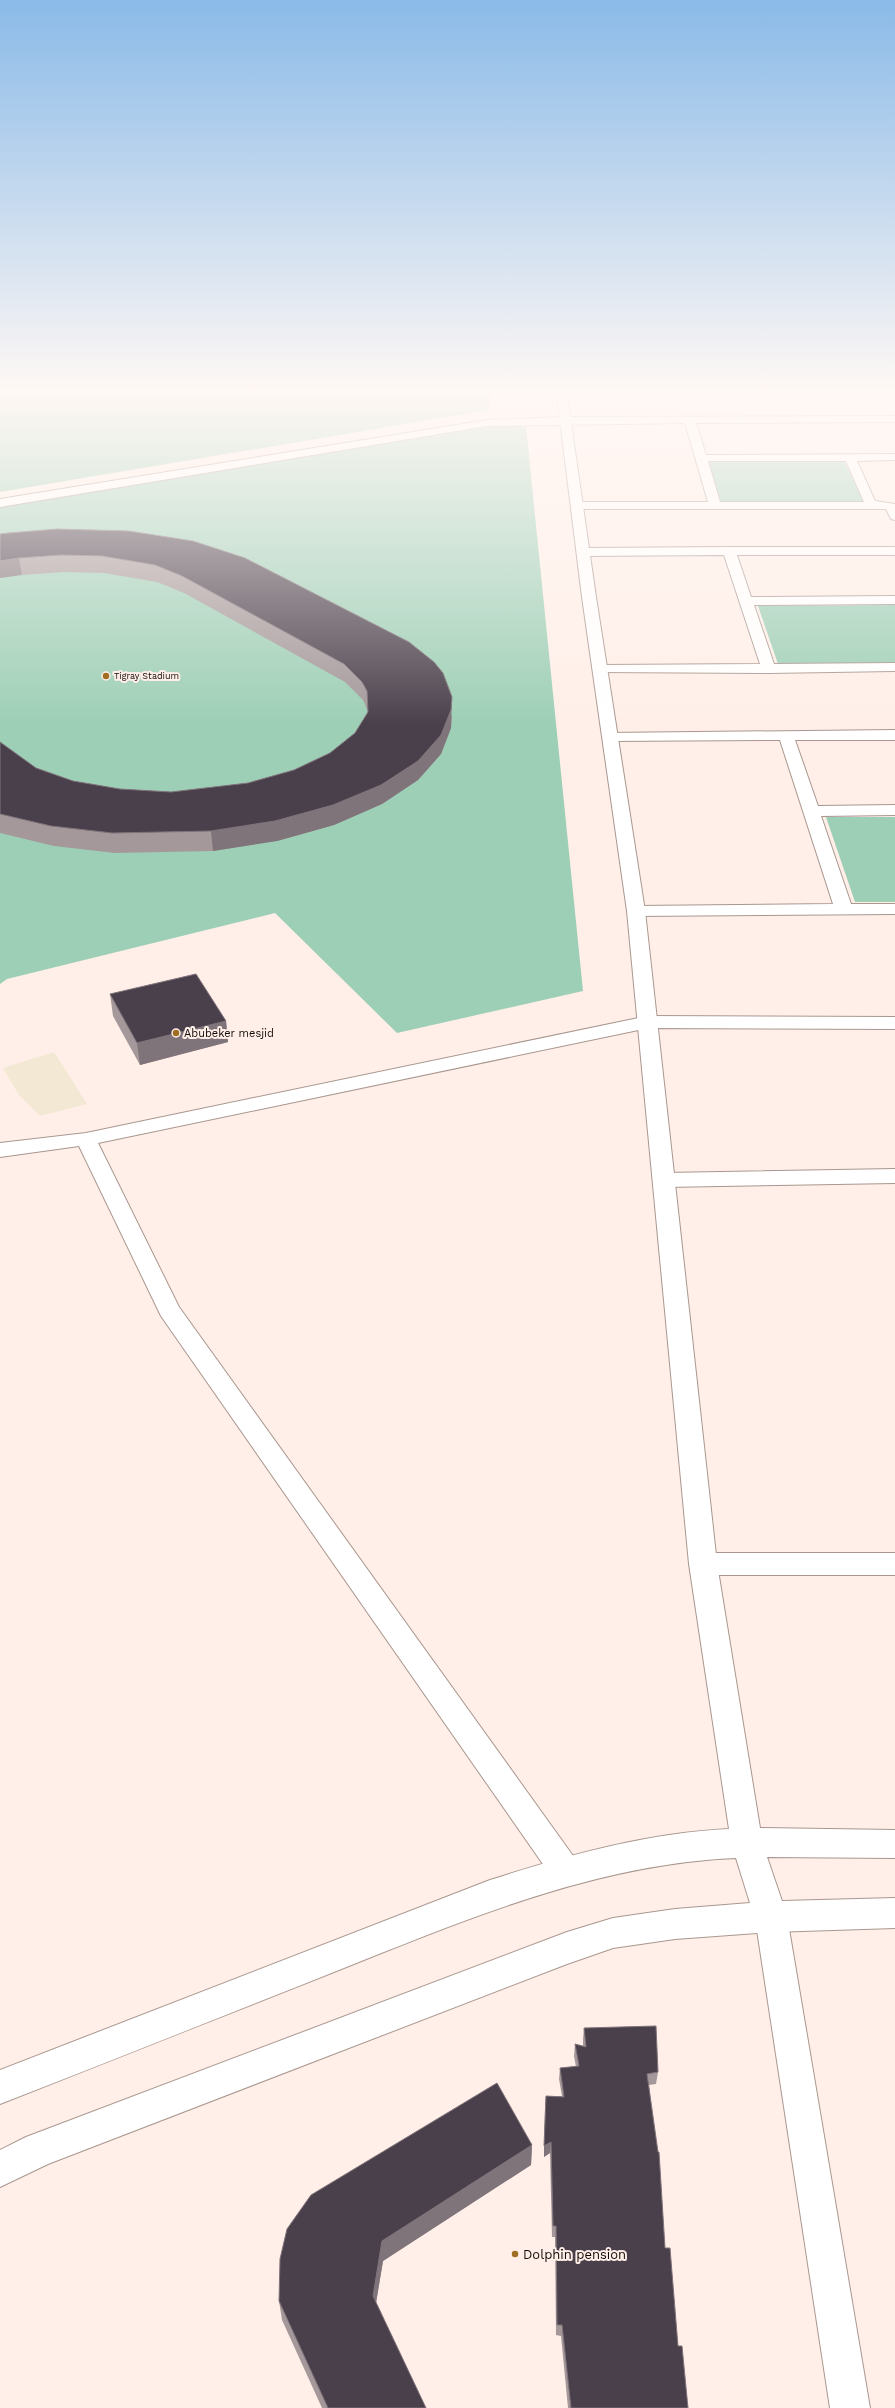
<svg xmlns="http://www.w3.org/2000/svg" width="895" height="2408" viewBox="0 0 895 2408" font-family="'Work Sans',sans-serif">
<rect width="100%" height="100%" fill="#ffefe8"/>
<path fill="#f2e8d3" d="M54,1052l33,52 -47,12 -21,-21 -16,-27z"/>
<g fill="#9dcfb6">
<path d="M0,388h490l-1,22 -489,82z"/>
<path d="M526,426l57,565 -186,42 -122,-120 -268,66 -7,5v-477l477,-80z"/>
<path d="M708,461h136l20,41h-143z"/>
<path d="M895,605v58l-117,1 -20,-58z"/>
<path d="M826,817h69v85h-40z"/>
</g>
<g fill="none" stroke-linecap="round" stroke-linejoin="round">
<defs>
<g id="street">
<path d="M895,416v6l-199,1 10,32 189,-1v6l-38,1 18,40 20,3v16l-4,-1 -5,-10h-312l-2,-3 6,-4h130l-23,-79 -198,3 -487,81v-8l487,-79 79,-3zM708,461h138l18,41h-144z"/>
<path d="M729,547h166v8h-158l14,42 144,-1v8l-141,1 20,59 121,-1v8l-126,2 -173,-1 -2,-3 7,-4 159,-1 -36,-109 -140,1 -6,-4 6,-4z"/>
<path d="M895,730v10h-100l23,66 77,-1v10l-74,1 30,88h44v10l-259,2 -6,-1 -3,-4 3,-4 6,-1 197,-2 -53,-164 -170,1 -8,-5 3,-3z"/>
<path d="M648,1016l247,1v12l-247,-1 -550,115 81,164 397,553 5,10 -5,10 -11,5 -11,-5 -393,-564 -82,-170 -79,11v-14l86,-10z"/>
<path d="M895,1169v14l-231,4 -8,-2 -3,-5 3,-5 8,-2z"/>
<path d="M703,1553h192v22h-192l-10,-3 -4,-8 4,-8z"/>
<path d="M771,1902l11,4 5,11 83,491h-40l-75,-491 5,-11z"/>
</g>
<path id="secondary" d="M556,388h10l30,209 49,314 72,653 43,264 135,2v28l-128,-1 15,44 113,-3v30l-124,4 -96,7 -62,9 -46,16 -519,200 -48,23v-37l26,-13 541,-205 46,-14 62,-9 75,-6 -14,-45c-140,6 -269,61 -397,112 -113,45 -226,90 -339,134v-34l490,-190c78,-25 157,-47 239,-51l-40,-265 -62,-653 -45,-314z"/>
</defs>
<use href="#street" stroke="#a9978f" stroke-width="2"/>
<use href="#secondary" stroke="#a9978f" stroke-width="2"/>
<use href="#street" fill="#fff" fill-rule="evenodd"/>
<use href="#secondary" fill="#fff" fill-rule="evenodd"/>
</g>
<g fill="#a4989a">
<path d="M129,531l323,185 -1,12 -10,26 -23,26 -36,24 -48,21 -57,16 -64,10 -98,2 -61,-7 -54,-13v-91l36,26 37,13 47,8 51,3 77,-9 46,-13 36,-17 25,-20 13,-21 -1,-3 -4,-9 -18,-18 -161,-89 -27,-11 -53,-9 -40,-1 -42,3 -22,-41z"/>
<path d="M110,994l116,27 2,21 -88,23 -27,-49z"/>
<path d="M584,2028l74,44 -2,12 -7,1 16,163 13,98 10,62h-120l-7,-72 -5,-1 -1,-98h-3l-2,-84 -6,4 1,-50 1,-11h16l-3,-17 1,-11 16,-1 -2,-11 1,-12 8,2v-7z"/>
<path d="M532,2145l-1,20 -148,96 -7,42 50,105h-104l-40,-88 -3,-19z"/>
</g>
<g fill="#80747b">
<path d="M19,558l3,17 -22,3v-17z"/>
<path d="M452,697l-1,31 -10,26 -23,26 -36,24 -48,21 -57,16 -64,10 -2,-20z"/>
<path d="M226,1021l2,21 -88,23 -3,-22z"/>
<path d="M551,2142l-1,11 -6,4v-11z"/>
<path d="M532,2145l-1,20 -148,96 -9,54 -1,-19 9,-55z"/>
</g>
<g fill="#4a404c" stroke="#80747b">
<path d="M57,529l72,2 64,10 52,17 164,84 25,20 9,11 9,24 -1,13 -10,25 -23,26 -37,24 -48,20 -58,16 -64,10 -99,2 -61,-7 -51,-12v-72l36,26 37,13 47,8 51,3 77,-9 46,-13 36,-17 25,-20 13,-21 -1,-21 -5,-9 -18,-18 -162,-88 -27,-11 -53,-9 -41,-1 -42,3 -19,3v-27l8,-1z"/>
<path d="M196,974l30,47 -89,22 -27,-49z"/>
<path d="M656,2026l2,46 -11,2 11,78h1l6,96h5l8,98h4l6,62h-117l-9,-83h-5l-1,-99h-3l-2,-84 -7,4 2,-50 18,1 -4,-29 19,-2 -4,-22 11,3 -2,-19z"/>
<path d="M497,2083l35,62 -150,96 -9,55 53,112h-98l-49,-107 1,-42 7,-30 24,-34z"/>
</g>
<linearGradient id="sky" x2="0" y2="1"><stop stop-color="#8abae8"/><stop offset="0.54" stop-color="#fff8f5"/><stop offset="1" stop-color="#fff8f5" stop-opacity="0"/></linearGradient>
<rect width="895" height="725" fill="url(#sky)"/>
<g fill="#a06e23" stroke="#ffefe8" stroke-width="1.5">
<circle cx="106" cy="676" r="4"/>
<circle cx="176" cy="1033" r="4"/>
<circle cx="515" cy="2254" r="4"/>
</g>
<g text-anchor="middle" stroke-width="4" stroke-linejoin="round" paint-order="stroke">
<g font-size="9" fill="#100a08" stroke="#ffefe8" text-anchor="start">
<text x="114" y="679">Tigray Stadium</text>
</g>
<g font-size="11" fill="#100a08" stroke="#ffefe8" text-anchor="start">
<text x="184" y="1037">Abubeker mesjid</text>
</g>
<g font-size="13" fill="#100a08" stroke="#ffefe8" text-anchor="start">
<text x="523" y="2259">Dolphin pension</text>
</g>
</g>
</svg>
